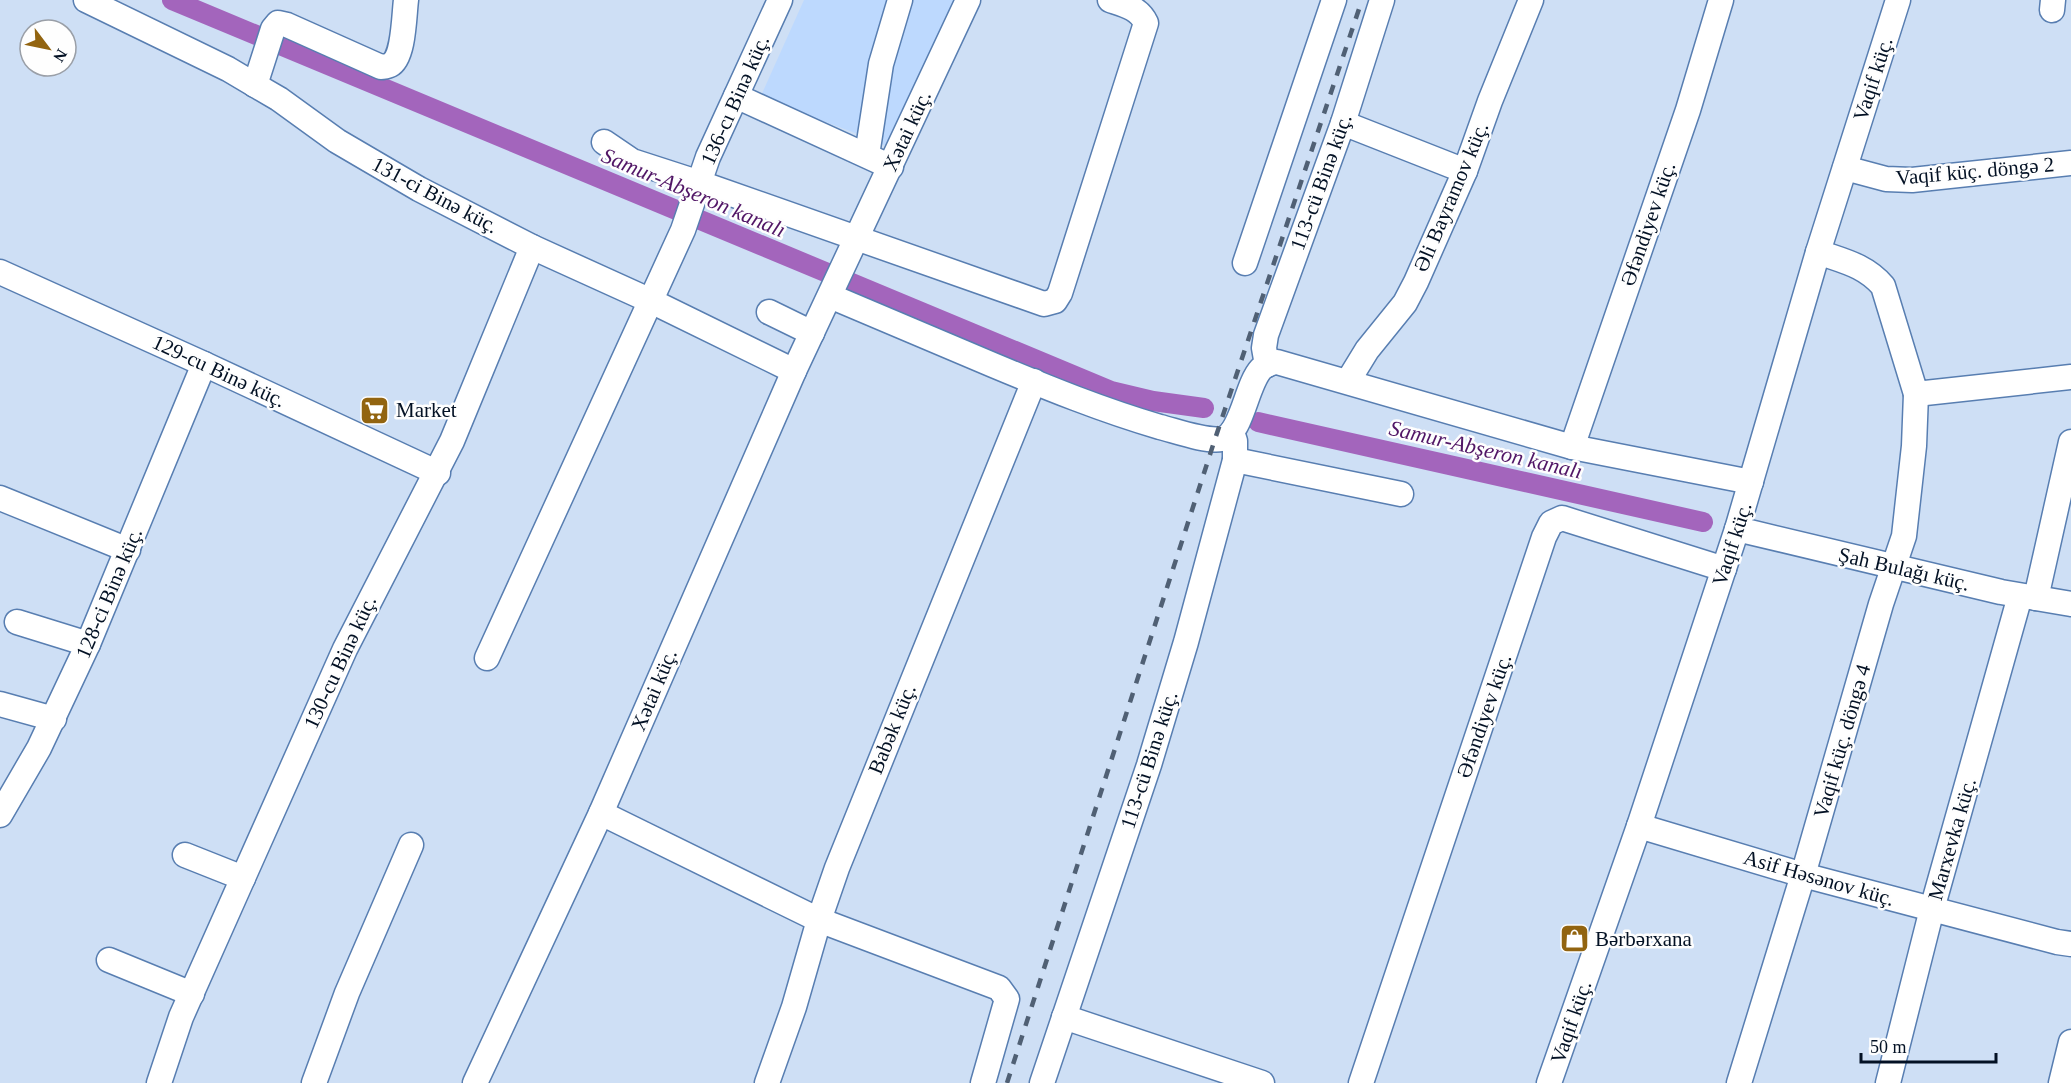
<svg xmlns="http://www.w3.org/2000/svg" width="2071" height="1083" viewBox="0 0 2071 1083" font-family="'Times New Roman',serif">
<rect width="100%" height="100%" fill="#cedff5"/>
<path fill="#bdd9fe" d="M804,0h151l-67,147 -19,-9 -109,-40z"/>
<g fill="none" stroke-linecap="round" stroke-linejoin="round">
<g stroke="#a365bc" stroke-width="20">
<path d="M172,0l939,391 42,10 51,7"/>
<path d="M1258,422l445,100"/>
</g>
<defs>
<g id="minor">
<path d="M86,0l142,69 27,16 24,14 58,42 82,48 113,58 119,54 143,70"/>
<path d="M2052,10l1,-10"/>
<path d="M255,85l18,-56 5,-6 9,2 94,42c1,0 8,-1 9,-2 14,-7 14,-50 16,-65"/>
<path d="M736,96l155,71"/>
<path d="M1343,123l122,48"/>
<path d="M604,142l28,19 68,22 344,121 11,-3 5,-8 86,-270c-7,-15 -21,-18 -36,-23"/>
<path d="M867,155l14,-91 19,-64"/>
<path d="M1845,168l41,11 26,1 159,-17"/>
<path d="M1818,252c25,9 47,13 65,34l33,108 155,-17"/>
<path d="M1245,263l89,-263"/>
<path d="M0,272l204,92 234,109"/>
<path d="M830,296c54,23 109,46 163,69 55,23 109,45 167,62 16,4 46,15 62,12 20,-5 24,-54 39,-70 4,-4 10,-6 16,-7l295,85 179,35"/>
<path d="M769,312l43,21"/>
<path d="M1267,365l-3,-17 2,-13 77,-212 39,-123"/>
<path d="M1348,381l19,-31 38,-47 11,-21 49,-111 25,-70 41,-101"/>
<path d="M1572,447l116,-337 33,-110"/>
<path d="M1235,460l166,34"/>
<path d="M0,498l128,52"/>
<path d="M1737,529l264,63 70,12"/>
<path d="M2036,598l35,-156"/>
<path d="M17,622l71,22"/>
<path d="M487,658l196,-428 25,-73 72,-157"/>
<path d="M0,704l54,15"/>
<path d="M601,813l218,107 180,68 8,11 -24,84"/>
<path d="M0,815l39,-67 49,-104 116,-280"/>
<path d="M1639,826l164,49 254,67 14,2"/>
<path d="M185,855l58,23"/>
<path d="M109,960l83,34"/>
<path d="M1064,1017l198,66"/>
<path d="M159,1083l22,-66 164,-368 107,-208 80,-194"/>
<path d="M314,1083l33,-90 64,-148"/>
<path d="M475,1083l126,-270 193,-442 174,-371"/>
<path d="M767,1083l27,-76 25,-87 18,-52 197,-487"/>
<path d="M1042,1083l107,-318 37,-123 49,-182v-19l-3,-9"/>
<path d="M1361,1083l183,-546 7,-14 11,-5 162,51"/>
<path d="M1549,1083l90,-257 98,-297 81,-277 80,-252"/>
<path d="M1739,1083l64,-208 78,-271 23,-68 10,-90 2,-52"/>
<path d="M1888,1083l44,-174 88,-313"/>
<path d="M2061,1083l10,-41"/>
</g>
</defs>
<use href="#minor" stroke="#587eb1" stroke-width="27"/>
<use href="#minor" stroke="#fff" stroke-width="24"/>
<path stroke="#506074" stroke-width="4.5" stroke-dasharray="10 10" stroke-linecap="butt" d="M1007,1083l208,-644 147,-439"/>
</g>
<defs>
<symbol id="supermarket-square" viewBox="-11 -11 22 22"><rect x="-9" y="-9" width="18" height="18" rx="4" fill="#926410" stroke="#fefefe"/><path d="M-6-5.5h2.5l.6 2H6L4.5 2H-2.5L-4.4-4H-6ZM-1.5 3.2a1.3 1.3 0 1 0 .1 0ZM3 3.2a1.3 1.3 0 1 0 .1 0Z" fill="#fff"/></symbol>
<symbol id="shop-square" viewBox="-11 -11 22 22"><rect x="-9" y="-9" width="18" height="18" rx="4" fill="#926410" stroke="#fefefe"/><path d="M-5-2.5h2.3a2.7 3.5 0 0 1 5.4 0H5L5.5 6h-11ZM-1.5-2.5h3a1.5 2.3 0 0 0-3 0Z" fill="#fff"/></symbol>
</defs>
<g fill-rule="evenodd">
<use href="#supermarket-square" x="358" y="394" width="33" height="33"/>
<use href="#shop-square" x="1558" y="922" width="33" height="33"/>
</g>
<g text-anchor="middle" stroke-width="5" stroke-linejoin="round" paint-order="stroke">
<g font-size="21" fill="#031124" stroke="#fefefe">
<text transform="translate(1873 79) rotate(-72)" y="7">Vaqif küç.</text>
<text transform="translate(735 100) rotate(-66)" y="7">136-cı Binə küç.</text>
<text transform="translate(907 131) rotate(-65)" y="7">Xətai küç.</text>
<text transform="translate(1975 171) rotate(-5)" y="7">Vaqif küç. döngə 2</text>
<text transform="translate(1321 182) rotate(-70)" y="7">113-cü Binə küç.</text>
<text transform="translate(435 195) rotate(28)" y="7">131-ci Binə küç.</text>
<text transform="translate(1451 197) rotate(-67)" y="7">Əli Bayramov küç.</text>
<text transform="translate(1648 224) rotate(-71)" y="7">Əfəndiyev küç.</text>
<text transform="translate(219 371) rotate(25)" y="7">129-cu Binə küç.</text>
<text transform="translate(1732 544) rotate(-72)" y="7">Vaqif küç.</text>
<text transform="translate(1904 569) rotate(13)" y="7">Şah Bulağı küç.</text>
<text transform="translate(109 593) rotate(-67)" y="7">128-ci Binə küç.</text>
<text transform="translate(340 662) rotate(-65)" y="7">130-cu Binə küç.</text>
<text transform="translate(654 690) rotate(-67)" y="7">Xətai küç.</text>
<text transform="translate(1484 716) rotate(-71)" y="7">Əfəndiyev küç.</text>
<text transform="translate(892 729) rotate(-68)" y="7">Babək küç.</text>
<text transform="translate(1842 741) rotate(-74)" y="7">Vaqif küç. döngə 4</text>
<text transform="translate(1149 760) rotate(-72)" y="7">113-cü Binə küç.</text>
<text transform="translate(1952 839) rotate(-74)" y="7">Marxevka küç.</text>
<text transform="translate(1819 878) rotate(16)" y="7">Asif Həsənov küç.</text>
<text transform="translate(1571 1022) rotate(-71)" y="7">Vaqif küç.</text>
</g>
<g font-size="21" fill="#031124" stroke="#fefefe" text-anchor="start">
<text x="396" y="417">Market</text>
<text x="1595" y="946">Bərbərxana</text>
</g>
<g font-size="22" font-style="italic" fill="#511666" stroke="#fefefe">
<text transform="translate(694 192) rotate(23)" y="8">Samur-Abşeron kanalı</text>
<text transform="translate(1486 449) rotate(13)" y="8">Samur-Abşeron kanalı</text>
</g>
</g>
<g transform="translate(48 48) rotate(122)"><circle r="28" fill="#fefefe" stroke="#9a9fa7" stroke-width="1.5"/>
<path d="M0-4.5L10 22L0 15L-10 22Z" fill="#926410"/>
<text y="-9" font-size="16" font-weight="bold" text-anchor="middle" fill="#031124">N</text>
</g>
<path d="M1861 1053v9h135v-9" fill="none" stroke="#031124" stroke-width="3"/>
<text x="1870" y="1053" font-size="18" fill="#031124" stroke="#fefefe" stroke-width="4.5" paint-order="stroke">50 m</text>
</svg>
